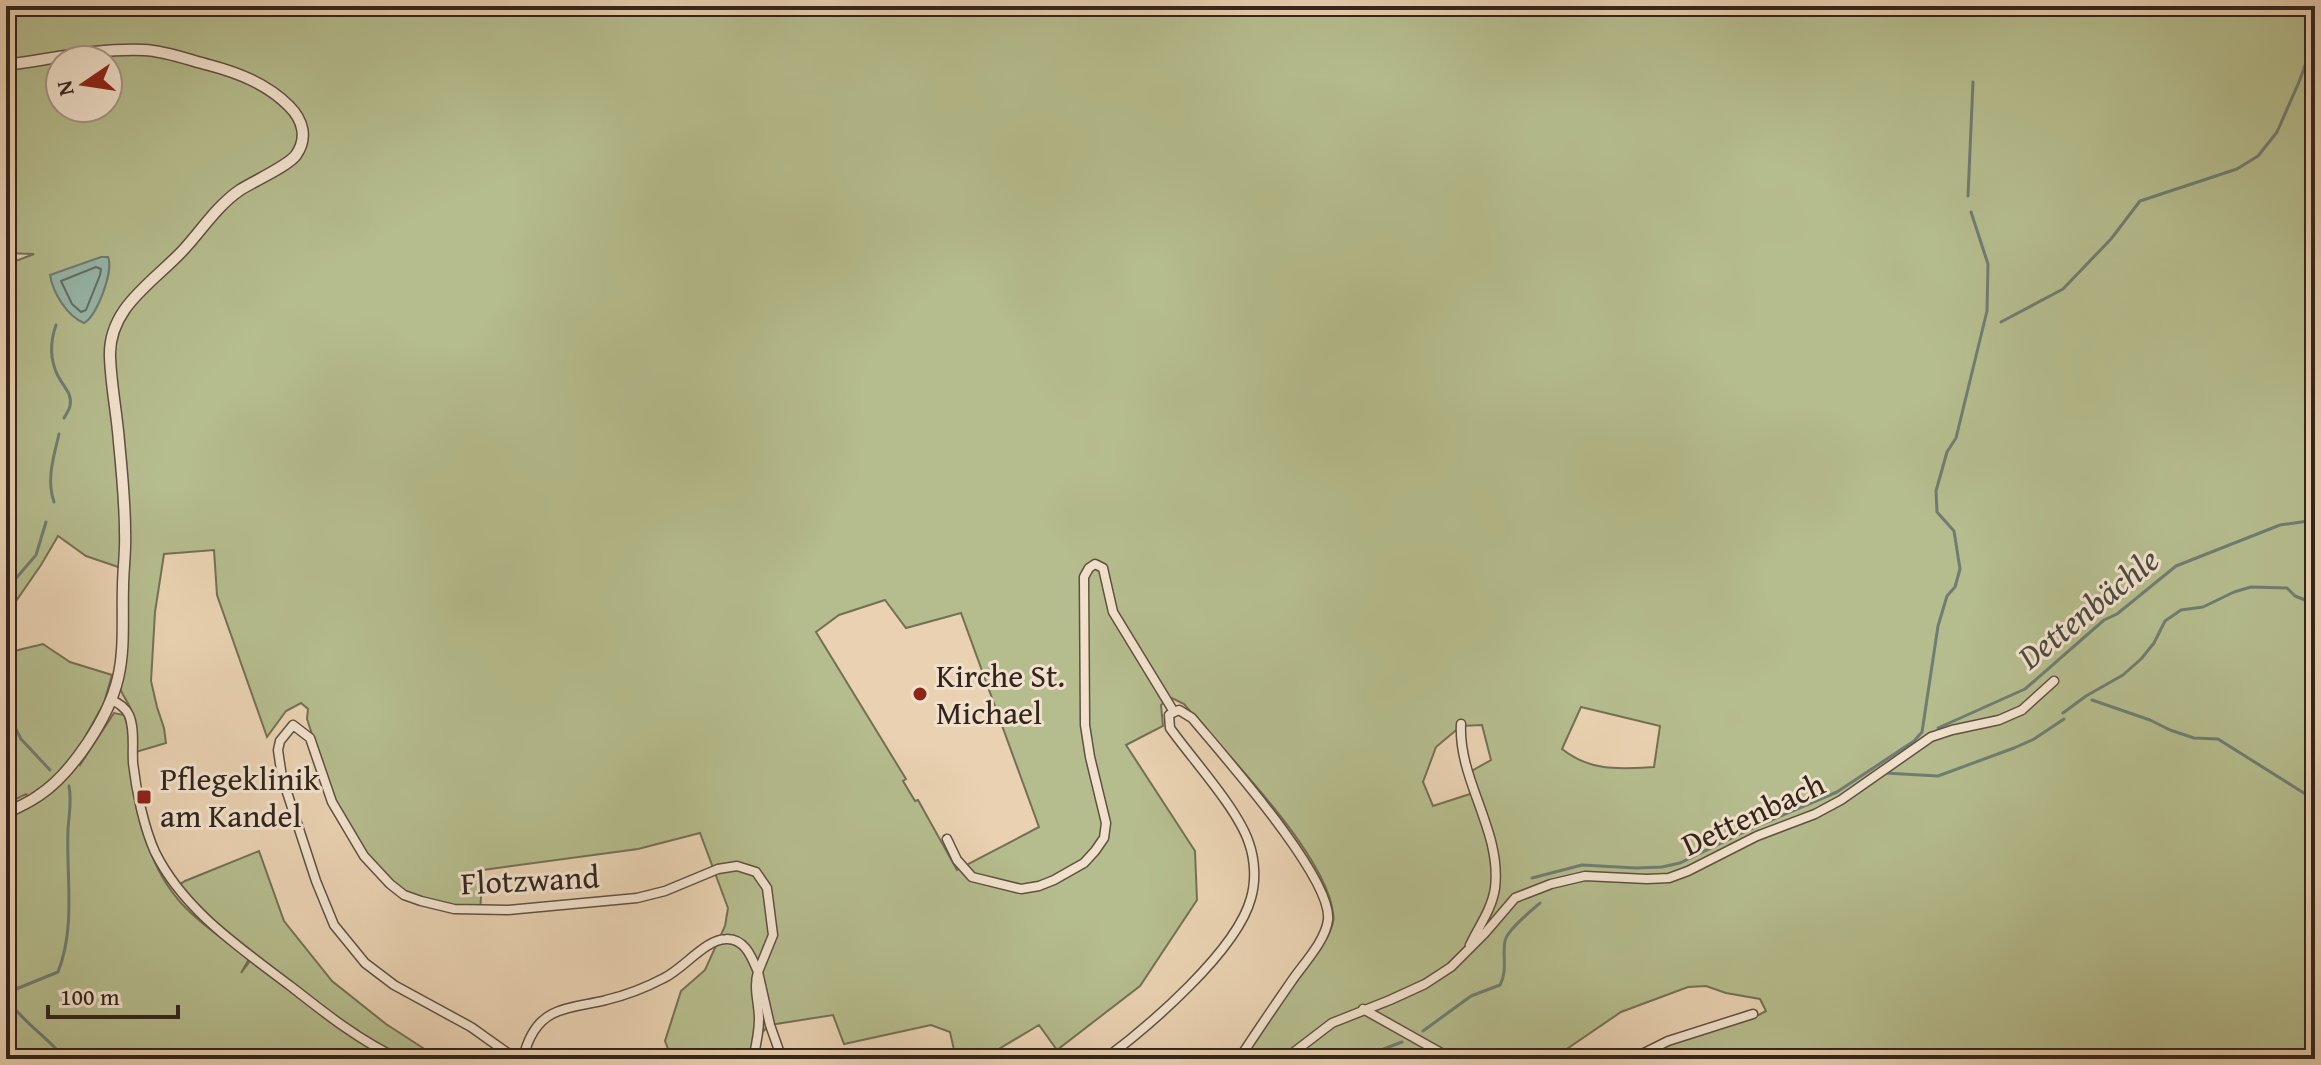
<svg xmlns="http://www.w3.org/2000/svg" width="2321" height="1065" viewBox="0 0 2321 1065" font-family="'Gentium Book Plus',serif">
<rect width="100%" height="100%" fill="#e9d1b1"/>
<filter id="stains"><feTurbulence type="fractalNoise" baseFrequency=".0025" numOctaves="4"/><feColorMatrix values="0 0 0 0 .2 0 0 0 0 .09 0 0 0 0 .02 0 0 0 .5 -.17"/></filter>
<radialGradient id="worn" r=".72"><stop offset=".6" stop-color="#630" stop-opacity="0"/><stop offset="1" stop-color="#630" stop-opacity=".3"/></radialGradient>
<g fill="#b5bc8d" stroke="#747055" stroke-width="2" fill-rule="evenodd">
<path d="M6,6h2309v1053h-676l30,-15 84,-26 13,-7 -6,-12 -34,-6 -20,-7 -18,1 -67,25 -69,47h-310l86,-123c3,-8 7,-14 5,-23 -7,-60 -109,-161 -149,-209l-12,-6 -6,2 -5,5 2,21 -37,19 69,106 2,49 -57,86 -83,64 -18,-25 -57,34h-26l-6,-27 -19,-7 -87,19 -11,-29 -63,10 -12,11 -5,23h-81l-7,-18 16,-50 24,-21 20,-44 3,-18 -28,-75 -62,16 -155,21 -3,41 -59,-10 -31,-17 -51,-67 -32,-98 1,-10 -7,-6 -15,8 -19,26 -50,-142 -3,-45 -50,4 -9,58 -4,69 6,26 7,21 2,15 -30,9c-1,-12 0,-27 -4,-39 -4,-15 -12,-16 -14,-35l6,-109 -38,-13 -28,-20 -17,29 -25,36 -10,2v-336l5,2 2,-7 21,-8 -28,-1zM60,60h48v48h-48zM885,600l21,28 55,-15 78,214 -82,43 -39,-70 -3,1 -12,-20 3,-2 -90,-147 23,-17zM1581,707l79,19 -6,41c-34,2 -63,5 -92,-18zM1482,725l9,35 -23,13 5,20 -40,13 -10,-24 13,-35 25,-21z"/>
<path d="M43,644l27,18 42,13 -8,28 -30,54 6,8 34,-52 10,2c8,20 5,45 9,66 8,50 20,97 58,132 18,17 39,31 58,46l-8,14 11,-15 -76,-71 9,-6 74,-30 25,70 48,60 54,43 37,24 -5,11h-412v-240l26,-14 -6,-11 -20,10v-149c12,-7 24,-7 37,-11z"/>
</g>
<path fill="#97b7aa" stroke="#6f7d72" stroke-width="2" d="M101,257h7c6,14 -11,59 -24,66 -17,-7 -31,-30 -34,-48z"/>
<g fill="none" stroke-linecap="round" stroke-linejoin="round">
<path stroke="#656e64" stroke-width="2" d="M96,267l5,2 -1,6 -14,35 -5,2 -9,-8 -11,-23z"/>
<g stroke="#6f7d72" stroke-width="3">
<path d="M1968,196l5,-114"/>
<path d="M2001,322l62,-33 48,-50 29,-38 97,-32 21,-13 19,-24 22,-50 16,-44"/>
<path d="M56,325c-6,17 -6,35 2,51 5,10 15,18 12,30 -1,5 -4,8 -6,12"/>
<path d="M54,502c-8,-23 0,-46 5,-68"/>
<path d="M6,590l30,-35 10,-33"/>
<path d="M2092,700l58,20 20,10 24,8 24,1 97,61"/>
<path d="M6,710l15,29 29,31"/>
<path d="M2063,713l23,-17 37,-21 18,-16 13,-16 11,-22 16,-11 22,-3 31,-15 17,-5 36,1 8,8 20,8"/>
<path d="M1938,728l87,-39 79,-69 13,-6 59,-48 104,-41 35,-5"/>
<path d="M1885,773l53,3 76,-28 20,-9 30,-20"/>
<path d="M1532,878l50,-13 54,3 26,-1 18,-4 68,-33 89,-38 77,-51 8,-9 16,-106 9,-30 8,-9 5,-18 -6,-38 -17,-19 -1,-21 11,-39 9,-14 31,-127 1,-47 -17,-52"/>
<path d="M16,989l42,-17c18,-45 8,-96 10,-143 1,-15 4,-28 1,-43"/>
<path d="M14,1008c16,19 36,32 51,51"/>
<path d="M1423,1031l48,-35 29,-11c8,-15 2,-29 5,-44 2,-11 26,-30 35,-38"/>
<path d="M1372,1059l9,-9 21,-8"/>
</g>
<defs>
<g id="minor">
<path d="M111,700c8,3 14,7 18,15 6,14 3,33 4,48 3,27 11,65 22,89 29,59 87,97 138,136 33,26 67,53 106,71"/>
<path d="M1174,712l5,-2 13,8c29,35 141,160 136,202 -3,22 -25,44 -37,62 -18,26 -35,51 -52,77"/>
<path d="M1461,724c-3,56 41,107 34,164 -3,21 -16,38 -25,57"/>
<path d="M947,839l10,21 15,17 49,12 18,-3 15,-6 30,-17 11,-12 9,-13 2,-15 -16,-66 -5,-32 -1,-148 5,-9 6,-4 8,4 10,44 61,100"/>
<path d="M1363,1009l89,50"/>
<path d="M516,1059l-45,-32 -77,-42 -29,-22 -31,-38 -18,-44 -34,-104 -4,-27 2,-9 13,-16 17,13 22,64 32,54 26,28 14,11 17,6 33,8 54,1 129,-12 28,-7 53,-22 19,-3 19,6 11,16 6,47 -15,37 12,53 12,34"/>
<path d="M523,1059c4,-18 12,-36 29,-45 17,-9 36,-9 54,-14 21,-5 39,-12 58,-22 19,-9 42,-39 62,-39 19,-1 26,19 32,33 -5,16 1,31 1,47 0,14 -3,27 -6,40"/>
<path d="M1105,1059c44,-33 132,-108 146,-161 5,-17 4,-38 -2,-55 -11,-34 -57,-84 -79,-115l-1,-13 5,-3"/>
<path d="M1285,1059l47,-36 58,-23 35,-16 26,-17 34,-34 30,-35 36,-14 34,-8 62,3 22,-1 19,-7 69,-35 58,-22 26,-14 90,-63 21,-7 47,-10 23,-10 32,-29"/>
<path d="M1632,1059l36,-18 85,-27"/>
</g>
<path id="tertiary" d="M6,65c46,-6 92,-17 138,-15 22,1 45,10 65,15 30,8 58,19 80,41 14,14 19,32 7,49 -8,11 -42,26 -56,35 -22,15 -37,38 -54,57 -30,34 -78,59 -76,110 1,29 7,57 9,85 3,30 6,60 6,90 1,19 -2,37 -2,55 -1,30 2,62 -5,91 -9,39 -46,96 -80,118 -10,7 -21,12 -32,17"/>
</defs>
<use href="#minor" stroke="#605042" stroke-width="11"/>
<use href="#tertiary" stroke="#605042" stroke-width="13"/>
<use href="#minor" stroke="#f1e1cc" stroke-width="8"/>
<use href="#tertiary" stroke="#f1e1cc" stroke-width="10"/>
</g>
<g fill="#8f2418" stroke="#f1e1cc" stroke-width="3">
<circle cx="920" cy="694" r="8"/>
<rect x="136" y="789" width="16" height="16" rx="4"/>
</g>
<g text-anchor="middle" stroke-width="6" stroke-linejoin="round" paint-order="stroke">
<g font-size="32" fill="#33251d" stroke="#f1e1cc" text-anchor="start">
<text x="936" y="687">Kirche St.<tspan x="936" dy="37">Michael</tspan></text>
<text x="160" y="790">Pflegeklinik<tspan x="160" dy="37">am Kandel</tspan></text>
</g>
<g font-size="32" fill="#33251d" stroke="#f1e1cc">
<text transform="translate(1753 814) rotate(-25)" y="11">Dettenbach</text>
<text transform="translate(530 880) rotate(-3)" y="11">Flotzwand</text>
</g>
<g font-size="34" font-style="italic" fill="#4c4a40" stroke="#f1e1cc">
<text transform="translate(2088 608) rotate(-39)" y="12">Dettenbächle</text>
</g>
</g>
<rect width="2321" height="1065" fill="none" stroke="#e9d1b1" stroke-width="32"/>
<rect x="8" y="8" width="2305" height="1049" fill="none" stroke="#33251d" stroke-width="4"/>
<rect x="16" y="16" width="2289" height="1033" fill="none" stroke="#33251d" stroke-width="2"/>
<g transform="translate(84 84) rotate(257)"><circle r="38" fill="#f1e1cc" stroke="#a59686" stroke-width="2"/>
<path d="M0-6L14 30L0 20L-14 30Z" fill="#8f2418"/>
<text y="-12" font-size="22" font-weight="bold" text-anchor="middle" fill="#33251d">N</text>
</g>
<path d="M48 1005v12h130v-12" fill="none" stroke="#33251d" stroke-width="4"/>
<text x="60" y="1005" font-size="24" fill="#33251d" stroke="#f1e1cc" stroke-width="6" paint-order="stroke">100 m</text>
<rect width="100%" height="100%" filter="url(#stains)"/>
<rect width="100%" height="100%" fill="url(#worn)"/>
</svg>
